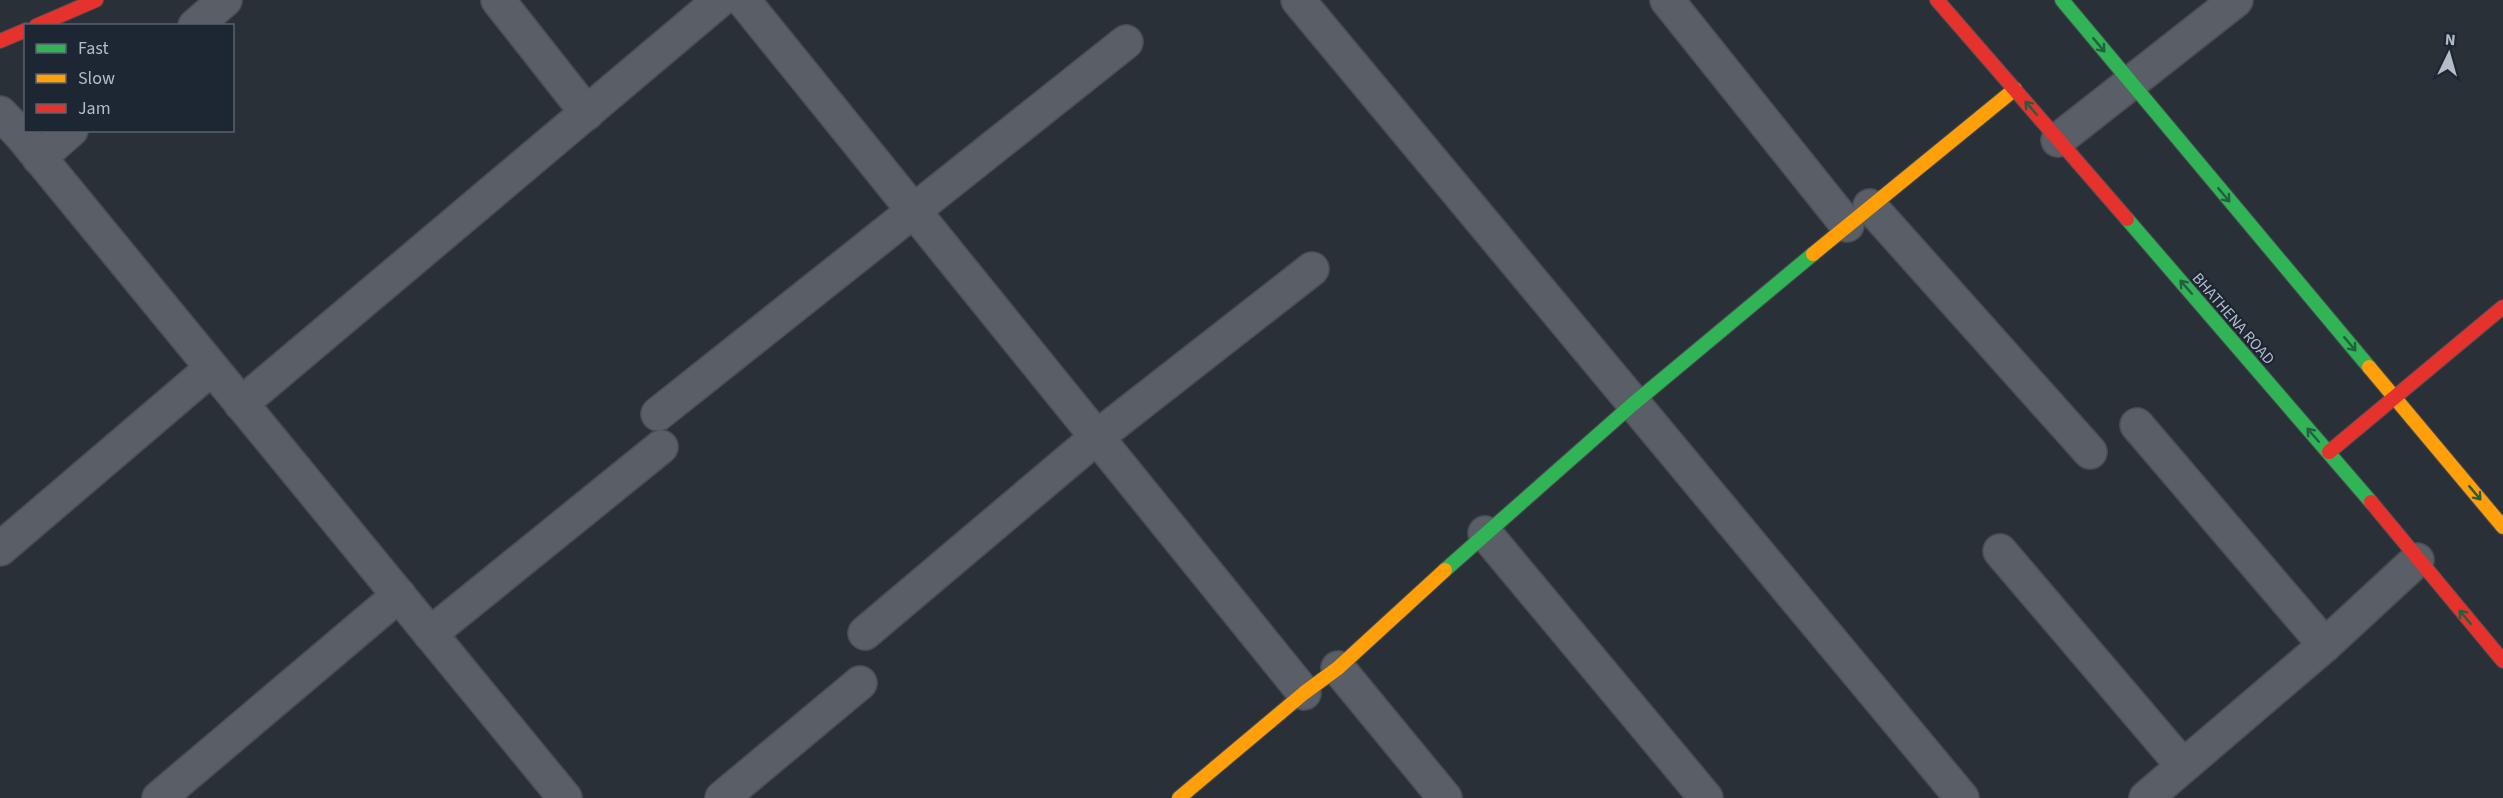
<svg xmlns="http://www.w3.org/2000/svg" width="2503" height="798" viewBox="0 0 2503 798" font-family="'Source Sans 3',sans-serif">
<rect width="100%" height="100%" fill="#2a3038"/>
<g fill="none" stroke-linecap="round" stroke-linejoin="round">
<defs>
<g id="street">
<path d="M498,0l89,113"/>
<path d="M743,0l561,693"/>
<path d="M1298,0l664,798"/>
<path d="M1667,0l180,225"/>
<path d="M195,26l30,-26"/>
<path d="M0,113l21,22 544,663"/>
<path d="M2058,140l178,-140"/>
<path d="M39,158l32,-28"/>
<path d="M1870,206l220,246"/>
<path d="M241,404l479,-404"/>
<path d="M658,414l468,-372"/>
<path d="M2137,425l188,220"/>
<path d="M1485,533l221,265"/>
<path d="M0,549l212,-181"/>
<path d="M2000,551l183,215"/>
<path d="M865,633l232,-196 215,-168"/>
<path d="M430,634l231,-187"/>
<path d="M1338,668l107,130"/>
<path d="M159,798l240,-203"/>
<path d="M722,798l138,-115"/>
<path d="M2146,798l179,-153 92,-85"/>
</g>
<g id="fast">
<path d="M2062,0l307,367"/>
<path d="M2127,219l244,283"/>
<path d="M1445,570l188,-166 180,-150"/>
</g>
<g id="slow">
<path d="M1813,254l202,-165"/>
<path d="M2369,367l134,160"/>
<path d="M1179,798l125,-105 34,-25 107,-98"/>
</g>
<g id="jam">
<path d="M1937,0l190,219"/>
<path d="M36,26l60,-26"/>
<path d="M0,41l26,-11"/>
<path d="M2329,452l174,-145"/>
<path d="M2371,502l132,159"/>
</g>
</defs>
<use href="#street" stroke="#484c53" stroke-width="36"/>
<use href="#fast" stroke="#484c53" stroke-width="16"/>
<use href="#slow" stroke="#484c53" stroke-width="16"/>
<use href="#jam" stroke="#484c53" stroke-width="16"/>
<use href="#street" stroke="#5a5e66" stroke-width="33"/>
<use href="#fast" stroke="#30b455" stroke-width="14"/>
<use href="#slow" stroke="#ff9f0a" stroke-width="14"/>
<use href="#jam" stroke="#e5322d" stroke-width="14"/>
</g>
<defs><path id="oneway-shaft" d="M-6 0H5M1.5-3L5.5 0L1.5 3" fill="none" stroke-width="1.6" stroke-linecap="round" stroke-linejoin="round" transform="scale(1.5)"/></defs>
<g stroke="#255f41">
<use href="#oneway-shaft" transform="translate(2099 45) rotate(50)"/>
<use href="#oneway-shaft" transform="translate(2031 108) rotate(-131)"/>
<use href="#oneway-shaft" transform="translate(2224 195) rotate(50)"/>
<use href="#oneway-shaft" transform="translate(2186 287) rotate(-131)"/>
<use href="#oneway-shaft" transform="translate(2350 344) rotate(50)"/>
<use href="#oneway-shaft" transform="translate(2313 435) rotate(-131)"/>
<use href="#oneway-shaft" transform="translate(2475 493) rotate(50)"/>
<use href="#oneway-shaft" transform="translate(2465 617) rotate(-130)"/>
</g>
<g text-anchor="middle" stroke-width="4.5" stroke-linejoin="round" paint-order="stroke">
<g font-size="16" fill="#b4bcc9" stroke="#1d2633">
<text transform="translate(2234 318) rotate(49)" y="6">BHATHENA ROAD</text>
</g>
</g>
<rect x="24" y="24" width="210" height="108" fill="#1d2633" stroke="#59626f" stroke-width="1.5"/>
<rect x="36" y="44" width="30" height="9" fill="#30b455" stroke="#59626f" stroke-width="1.5"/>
<text x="78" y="54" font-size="18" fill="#b4bcc9">Fast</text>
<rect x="36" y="74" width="30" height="9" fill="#ff9f0a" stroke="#59626f" stroke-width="1.5"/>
<text x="78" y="84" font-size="18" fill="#b4bcc9">Slow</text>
<rect x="36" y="104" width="30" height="9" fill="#e5322d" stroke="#59626f" stroke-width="1.5"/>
<text x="78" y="114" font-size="18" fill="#b4bcc9">Jam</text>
<g transform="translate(2449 54) rotate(5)" stroke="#1d2633" stroke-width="4.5" paint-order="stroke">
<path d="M0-4.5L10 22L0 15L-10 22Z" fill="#b4bcc9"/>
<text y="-9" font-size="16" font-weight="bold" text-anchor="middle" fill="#b4bcc9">N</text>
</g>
</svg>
